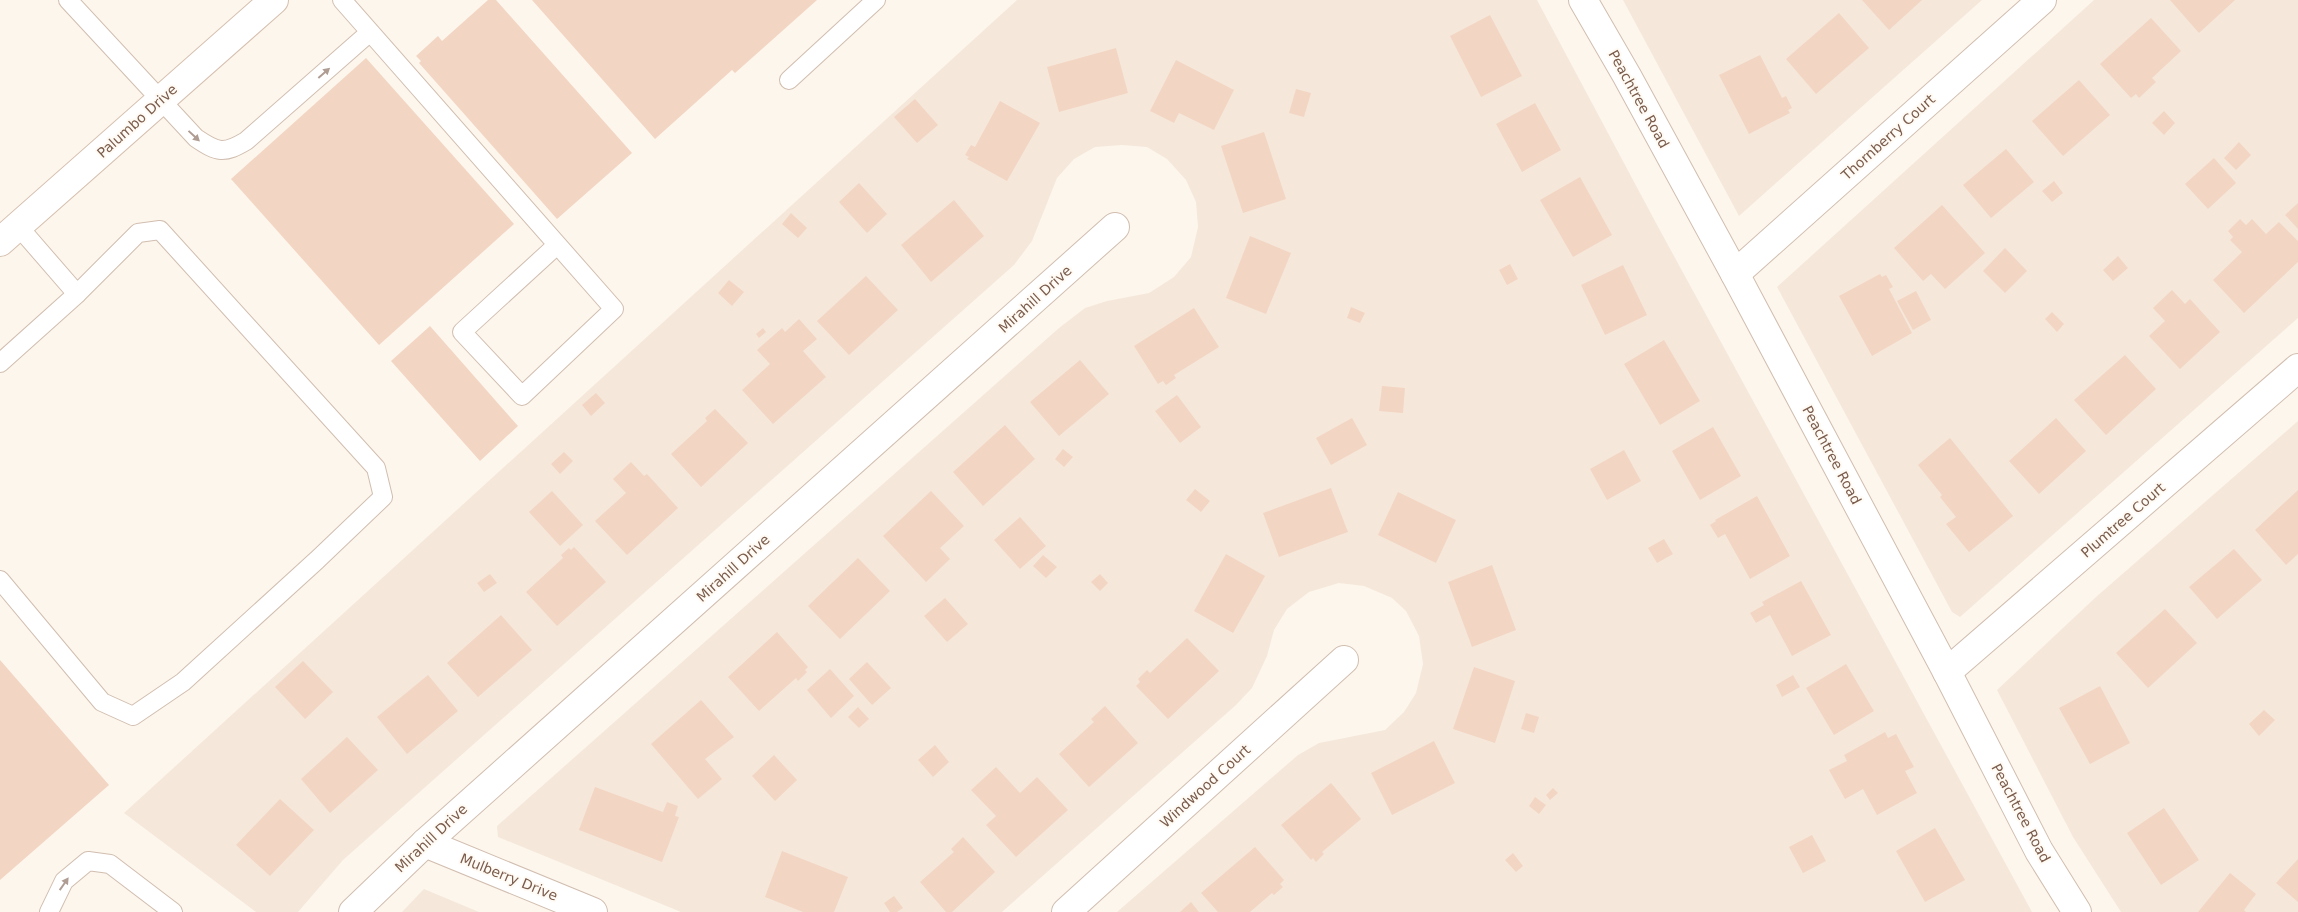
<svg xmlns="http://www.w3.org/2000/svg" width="2298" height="912" viewBox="0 0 2298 912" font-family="'DejaVu Sans',sans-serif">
<rect width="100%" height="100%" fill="#fdf6ec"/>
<g fill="#f5e8da">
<path d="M1017,0h520l119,223 376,689h-915l181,-157 21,-12 66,-13 19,-18 12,-19 7,-29 -4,-28 -13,-25 -14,-13 -28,-12 -25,-3 -30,9 -22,17 -13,21 -7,26 -15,32 -16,17 -234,207h-321l-183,-75 -1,-11 562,-498 26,-20 22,-7 42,-8 25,-16 17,-20 7,-30 -2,-25 -10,-22 -19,-21 -20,-12 -25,-2 -27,2 -21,12 -17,19 -25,63 -18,24 -671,595 -45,52h-42l-132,-99z"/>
<path d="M1623,0h359l-243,216z"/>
<path d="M2094,0h204v318l-338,299 -8,-5 -175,-325z"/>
<path d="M2298,421v491h-177l-48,-75 -76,-147 99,-93z"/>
<path d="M424,889l55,23h-77z"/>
</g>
<g fill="#f3d5c3">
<path d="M488,0h8l136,153 -75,66 -138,-156 2,-2 -5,-5 22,-20 4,5z"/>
<path d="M532,0h285l-82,73 -3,-3 -77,69z"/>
<path d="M1862,0h60l-33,30z"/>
<path d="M2170,0h65l-36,33z"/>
<path d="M1839,13l30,35 -53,46 -30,-35z"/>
<path d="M1490,15l32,61 -41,21 -31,-61z"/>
<path d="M2151,18l30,33 -29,27 4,4 -17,16 -3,-4 -5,4 -31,-34z"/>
<path d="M1116,48l12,45 -69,19 -12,-45z"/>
<path d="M1760,55l22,43 4,-2 6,12 -4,2 2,3 -41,21 -30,-59z"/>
<path d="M366,58l148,166 -135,121 -148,-166z"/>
<path d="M1176,60l58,30 -20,40 -35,-17 -5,10 -24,-12z"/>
<path d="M2079,80l31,35 -47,41 -31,-35z"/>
<path d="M1296,89l15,4 -7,24 -15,-4z"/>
<path d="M915,99l23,26 -21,18 -23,-26z"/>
<path d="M1000,101l40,22 -33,58 -40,-22 2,-2 -4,-2 6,-10 4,2z"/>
<path d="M1535,103l26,47 -39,22 -26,-48z"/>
<path d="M2164,111l11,12 -11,12 -12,-12z"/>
<path d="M1264,132l22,67 -43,14 -22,-67z"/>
<path d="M2239,142l12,13 -15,15 -12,-12z"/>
<path d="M2006,149l28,33 -43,36 -28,-33z"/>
<path d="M2214,158l22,25 -28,26 -23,-25z"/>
<path d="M1580,177l32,58 -39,22 -33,-57z"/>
<path d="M2054,181l9,12 -11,9 -10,-11z"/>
<path d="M859,183l28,31 -20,19 -28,-31z"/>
<path d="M954,200l30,36 -53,46 -30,-37z"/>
<path d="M2298,203v26l-13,-14z"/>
<path d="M1942,205l43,48 -40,36 -14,-15 -8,7 -29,-33z"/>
<path d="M791,213l16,15 -9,10 -16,-14z"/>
<path d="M2240,219l6,6 6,-6 14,15 13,-12 19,19v21l-54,51 -31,-33 29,-28 -12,-12 3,-3 -5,-6z"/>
<path d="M1250,236l41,17 -25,61 -40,-16z"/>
<path d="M2005,248l22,23 -22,22 -22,-22z"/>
<path d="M2118,256l10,12 -15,13 -10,-11z"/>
<path d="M1510,264l8,15 -11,6 -8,-15z"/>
<path d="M1623,265l24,50 -42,20 -24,-50z"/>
<path d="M1880,274l2,3 4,-2 7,12 -4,2 23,44 -40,23 -33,-60z"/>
<path d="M866,276l32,34 -49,45 -32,-34z"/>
<path d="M729,280l15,12 -12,14 -14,-13z"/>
<path d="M2172,290l13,14 5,-5 30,33 -40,37 -31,-33 16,-15 -12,-13z"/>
<path d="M1916,291l15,29 -18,10 -16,-29z"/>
<path d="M1351,307l14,6 -5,10 -13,-5z"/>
<path d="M1194,308l25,39 -45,28 2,3 -10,7 -3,-4 -5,3 -24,-38z"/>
<path d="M2052,312l12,12 -7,8 -12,-13z"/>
<path d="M799,319l18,20 -14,12 23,26 -53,47 -31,-34 28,-26 -13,-14 25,-22 3,4z"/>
<path d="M430,326l88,100 -38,35 -89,-100z"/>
<path d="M763,328l3,4 -7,6 -3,-4z"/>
<path d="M1664,340l36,61 -40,24 -36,-61z"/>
<path d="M2125,355l31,34 -50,46 -32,-35z"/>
<path d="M1080,360l29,34 -50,42 -29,-34z"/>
<path d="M1382,386l23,2 -2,25 -24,-2z"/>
<path d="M596,393l9,10 -14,13 -9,-11z"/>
<path d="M1177,395l24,32 -21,16 -25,-32z"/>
<path d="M715,409l33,34 -47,44 -30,-33 36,-33 -2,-3z"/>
<path d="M1352,418l15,27 -36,20 -15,-27z"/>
<path d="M2056,418l30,33 -47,43 -30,-33z"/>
<path d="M1005,425l30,34 -52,47 -30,-34z"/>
<path d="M1713,427l28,49 -41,24 -28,-49z"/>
<path d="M1950,438l63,78 -44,36 -23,-28 10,-7 -16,-20 2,-2 -24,-30z"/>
<path d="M1063,449l10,8 -9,10 -9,-8z"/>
<path d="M1624,450l17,31 -34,19 -17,-31z"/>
<path d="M564,452l9,9 -13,13 -9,-10z"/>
<path d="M631,462l13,14 3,-2 31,34 -51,47 -32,-34 31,-28 -13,-14z"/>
<path d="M1331,488l17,44 -69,25 -16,-44z"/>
<path d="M1195,489l15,12 -9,11 -15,-12z"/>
<path d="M2298,490v64l-12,11 -31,-35z"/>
<path d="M552,491l31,34 -23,21 -31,-34z"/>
<path d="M931,491l33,35 -24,22 10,11 -24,23 -43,-46z"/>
<path d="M1398,492l58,28 -20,43 -58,-28z"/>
<path d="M1757,496l33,60 -40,23 -25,-45 -7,4 -8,-13 6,-4 -1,-1z"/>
<path d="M1020,517l26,29 -26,23 -26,-29z"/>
<path d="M1664,539l9,15 -16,9 -9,-15z"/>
<path d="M574,547l32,35 -49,44 -31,-34 37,-34 -2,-3 8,-7 2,2z"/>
<path d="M2234,549l28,31 -45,39 -28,-32z"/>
<path d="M1226,554l39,22 -32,57 -39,-22z"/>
<path d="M1043,555l14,12 -11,11 -13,-12z"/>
<path d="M858,558l32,33 -50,48 -32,-33z"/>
<path d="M1492,565l24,65 -44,17 -24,-65z"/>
<path d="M490,574l7,9 -13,9 -7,-9z"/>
<path d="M1100,574l8,9 -8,8 -9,-9z"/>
<path d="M1801,581l30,54 -39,21 -22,-41 -14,8 -6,-10 14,-8 -2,-3z"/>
<path d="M945,598l23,26 -21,18 -23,-26z"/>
<path d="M2165,609l32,34 -49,45 -32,-35z"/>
<path d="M501,615l31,35 -54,47 -31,-34z"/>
<path d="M777,632l31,35 -3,3 2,2 -9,9 -2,-3 -37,33 -31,-34z"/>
<path d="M1187,638l32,33 -51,48 -32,-33 4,-4 -2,-3 9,-9 3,3z"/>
<path d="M0,660l109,125 -109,95z"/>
<path d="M303,661l30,31 -28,27 -30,-32z"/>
<path d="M867,662l24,26 -19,17 -23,-26z"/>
<path d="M1846,664l28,47 -40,24 -28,-47z"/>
<path d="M1474,667l41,14 -20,62 -42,-14z"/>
<path d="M830,669l24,27 -23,22 -24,-28z"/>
<path d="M428,675l30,36 -51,43 -30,-37z"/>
<path d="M1793,675l7,12 -18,10 -6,-12z"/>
<path d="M2100,686l30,57 -40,21 -31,-56z"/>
<path d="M701,700l33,37 -29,22 17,20 -24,20 -47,-55z"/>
<path d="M1105,706l33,37 -49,44 -30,-33 35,-32 -3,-3z"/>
<path d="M858,707l11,12 -10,9 -11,-11z"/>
<path d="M2264,710l11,10 -16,16 -10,-12z"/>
<path d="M1526,713l13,4 -5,16 -13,-4z"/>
<path d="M1885,732l3,6 8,-4 18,33 -9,4 12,22 -40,22 -14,-26 -18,10 -16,-29 18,-9 -3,-6z"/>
<path d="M347,737l31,33 -48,43 -29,-34z"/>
<path d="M1434,741l21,42 -63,32 -21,-42z"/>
<path d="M935,745l14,17 -16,15 -15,-17z"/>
<path d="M774,755l23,25 -22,21 -23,-25z"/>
<path d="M996,767l24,26 17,-16 31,33 -52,47 -30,-32 10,-9 -25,-26z"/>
<path d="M1331,783l30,36 -39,33 2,2 -8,8 -3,-4 -2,2 -30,-35z"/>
<path d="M595,787l68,25 4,-10 11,4 -3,10 4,1 -17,45 -83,-32z"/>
<path d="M1553,788l5,5 -8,7 -4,-5z"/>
<path d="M1535,797l11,8 -7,9 -10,-8z"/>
<path d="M280,799l34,31 -44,46 -34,-31z"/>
<path d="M2164,808l35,52 -38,25 -34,-52z"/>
<path d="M1935,828l30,52 -40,22 -29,-51z"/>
<path d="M1812,835l14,26 -23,12 -14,-26z"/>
<path d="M963,837l32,35 -43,40h-6l-26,-30 34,-30 -3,-3z"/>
<path d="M1255,847l29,33 -4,4 3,3 -9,8 -2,-2 -22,19h-32l-17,-19z"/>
<path d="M782,851l66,26 -14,35h-31l-38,-15z"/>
<path d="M1513,853l10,13 -7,6 -11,-12z"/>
<path d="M2298,859v43l-22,-19z"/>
<path d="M2230,873l26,21 -12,16 2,2h-48z"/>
<path d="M894,896l9,12 -6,4h-7l-6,-9z"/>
<path d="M1191,902l8,10h-19z"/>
</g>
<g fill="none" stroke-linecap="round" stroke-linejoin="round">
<defs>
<g id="lane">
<path d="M68,0l128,138c22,15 28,16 50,3l123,-108"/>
<path d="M342,0l272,309 -92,87 -60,-64 95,-87"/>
<path d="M789,80l87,-80"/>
<path d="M0,363l77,-69"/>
<path d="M0,580l102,122 31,14 50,-34 134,-122 66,-63 -7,-29 -216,-238 -22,3 -61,61 -59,-68"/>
<path d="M49,912l15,-31 24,-20 22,3 63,48"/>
</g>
<g id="street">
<path d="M1583,0l44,76 108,198 212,398 92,179 38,61"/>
<path d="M1735,274l307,-274"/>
<path d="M1947,672l351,-304"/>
<path d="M425,843l168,69"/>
<path d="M353,912l72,-69 690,-616"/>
<path d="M1066,912l278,-252"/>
</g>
<path id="secondary" d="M0,242l274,-242"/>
</defs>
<use href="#lane" stroke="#d1beb0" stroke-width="20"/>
<use href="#street" stroke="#d1beb0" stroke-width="30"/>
<use href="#secondary" stroke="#d6c0b0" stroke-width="30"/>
<use href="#lane" stroke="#fff" stroke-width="18"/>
<use href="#street" stroke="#fff" stroke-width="28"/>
<use href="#secondary" stroke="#fff" stroke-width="28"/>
</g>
<defs><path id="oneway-solid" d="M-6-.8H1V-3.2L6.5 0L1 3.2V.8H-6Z" transform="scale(1.25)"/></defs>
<g fill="#af9d94">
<use href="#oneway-solid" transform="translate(324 73) rotate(-41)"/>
<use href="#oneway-solid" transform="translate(194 136) rotate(43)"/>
<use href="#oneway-solid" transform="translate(64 884) rotate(-55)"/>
</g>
<g text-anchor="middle" stroke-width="4" stroke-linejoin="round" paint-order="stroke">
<g font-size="14" fill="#7a5c4d" stroke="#fffaf3">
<text transform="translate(1639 99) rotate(61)" y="5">Peachtree Road</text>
<text transform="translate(137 121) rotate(-42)" y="5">Palumbo Drive</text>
<text transform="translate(1888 137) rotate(-42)" y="5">Thornberry Court</text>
<text transform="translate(1035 299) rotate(-42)" y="5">Mirahill Drive</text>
<text transform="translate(1832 455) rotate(62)" y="5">Peachtree Road</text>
<text transform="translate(2123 520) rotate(-41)" y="5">Plumtree Court</text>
<text transform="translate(733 568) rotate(-42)" y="5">Mirahill Drive</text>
<text transform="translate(1205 786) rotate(-42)" y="5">Windwood Court</text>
<text transform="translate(2021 813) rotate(62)" y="5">Peachtree Road</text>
<text transform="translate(431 838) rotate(-43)" y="5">Mirahill Drive</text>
<text transform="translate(509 877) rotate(22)" y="5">Mulberry Drive</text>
</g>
</g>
</svg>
